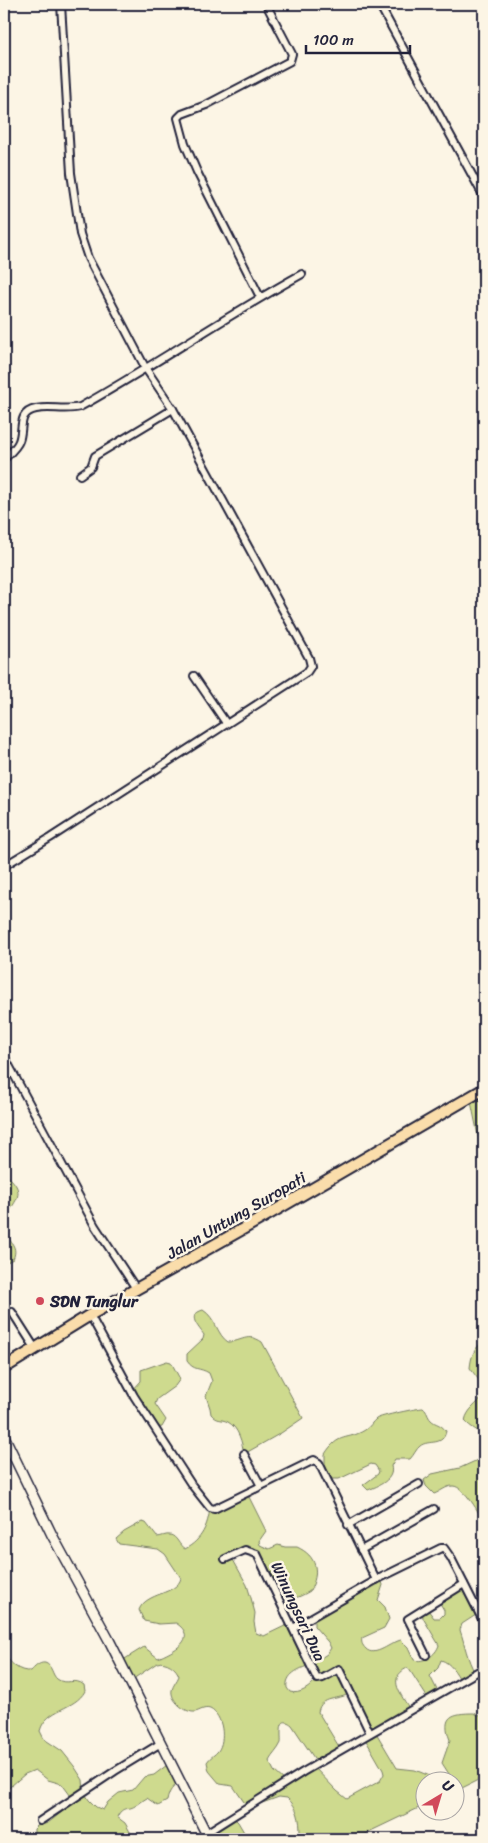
<svg xmlns="http://www.w3.org/2000/svg" width="488" height="1843" viewBox="0 0 488 1843" font-family="Sriracha,sans-serif">
<rect width="100%" height="100%" fill="#fcf5e5"/>
<filter id="ink" filterUnits="userSpaceOnUse"><feTurbulence type="fractalNoise" baseFrequency=".02" numOctaves="2"/><feDisplacementMap in="SourceGraphic" scale="10" xChannelSelector="R" yChannelSelector="G"/><feConvolveMatrix kernelMatrix="1 2 1 2 8 2 1 2 1" color-interpolation-filters="sRGB"/></filter>
<g filter="url(#ink)">
<g fill="#ceda8e" stroke="#787e64" fill-rule="evenodd">
<path d="M484,1089v75l-14,-67z"/>
<path d="M4,1173c31,24 1,30 1,54 0,14 15,17 8,32l-8,4z"/>
<path d="M203,1310c13,8 14,25 25,32 14,0 19,-10 34,0l41,76 -22,15 -37,21c-2,-11 -5,-26 -16,-32 -8,-4 -10,0 -17,-8l-1,-6 -4,-12 6,-15 -3,-8c-10,-6 -15,-2 -22,-12v-7l16,-15 1,-4c-6,-9 -18,-20 -1,-25z"/>
<path d="M484,1342v45l-14,-19c1,-11 4,-21 14,-26z"/>
<path d="M167,1361l4,1 9,17 -5,7 -18,13 -2,5 11,16 -4,7 -7,1 -23,-37 9,-10v-11z"/>
<path d="M484,1395v41c-6,-6 -13,-8 -19,-15 2,-12 13,-17 19,-26z"/>
<path d="M423,1408c5,4 4,8 8,12 5,5 9,3 15,11 -3,16 -17,8 -26,15 -4,3 -6,9 -10,13h-15l-4,7c4,14 -13,20 -23,24l-5,-5 15,-11 1,-3 -4,-6 -4,-1 -32,15h-9l-5,-12v-13c14,-22 22,-13 40,-24 5,-3 7,-8 11,-11 4,-3 42,-11 47,-11z"/>
<path d="M484,1457v66c-4,-9 -20,-37 -31,-37 -7,0 -13,6 -19,8l-8,-8 -2,-6 8,-6 28,-6z"/>
<path d="M247,1493l19,38 -7,10 1,4 9,4 9,-4 7,2h12c20,9 23,25 13,44 -10,6 -20,11 -30,4l-23,-41 -7,-3 -18,7 15,27 4,13 4,15 -1,9 2,11 8,3 27,-13 19,42 17,-11 4,-6 -3,-6 -14,-16v-10l67,-37 2,6 -5,15 7,7 4,12 -5,9 -22,10c-1,4 0,7 4,11 9,9 25,-7 35,-9l7,7 6,13c10,3 22,-5 25,-15l-16,-27 -1,-8h6l6,8h6l4,-4v-4l-6,-10 26,-16 15,29 -17,11 -2,6c5,15 7,29 15,43l-14,8c-5,-8 -10,-18 -20,-21l-3,8 -8,8 9,18 -10,6 -20,-31 -2,-1c-21,11 -5,27 3,42l-35,21 22,37 18,2 25,10h-14l-1,25 -71,34h-59l5,-6c0,-13 -2,-26 -13,-35l-8,-1 -25,9 -10,-4 -11,-16 -13,-2 -11,-13 -2,-9c3,-5 8,-7 11,-11 8,-11 5,-36 -8,-42 -6,-2 -10,2 -15,3 -10,1 -25,-12 -23,-22 1,-5 5,-9 7,-14 -2,-8 -13,-16 -22,-13l-27,18 -10,-19 24,-15 14,11c14,-6 42,-19 18,-35l-17,1 -15,-3 -5,-11c7,-18 38,-15 42,-32l-16,-24 -7,-5 -39,-5 -3,-5 8,-7 18,-10 4,1 11,14c4,0 9,-3 13,-2 7,1 9,11 15,14 17,-9 23,-24 25,-41zM310,1665l6,14c-5,8 -16,16 -26,13l-3,-4c-2,-14 12,-19 23,-23zM350,1693l20,41 -6,3 19,33 1,4 -4,7 -33,18 -10,-8 -24,-25 -27,16 -12,-11 -5,-10c3,-6 9,-11 12,-18 1,-5 -4,-30 11,-18l26,39 23,-14 -23,-38c3,-17 21,-11 32,-19z"/>
<path d="M4,1653c6,10 14,19 27,18 3,-3 8,-9 14,-8 7,2 7,12 12,16 9,7 18,-2 27,6l1,6c-10,19 -39,17 -45,40l4,8 18,12 12,15 9,14 1,12 5,8 7,7 7,3 5,-8 11,-9 14,-3 11,-13 10,-2 17,-13 10,20c-9,5 -12,9 -14,19l-9,5 -11,-8c-4,2 -8,6 -12,8 -8,5 -12,-1 -18,11l8,6 9,16h-100v-10l3,-3 11,-3 25,-20v-4l-11,-15 -14,-4 -13,-10 -10,4 -21,18z"/>
<path d="M474,1713l10,5v59l-28,14v-11h-10l3,-6 -7,-11 8,-23c-9,-24 2,-27 24,-27z"/>
<path d="M232,1816l6,6 10,17h-39l-3,-6z"/>
</g>
<g fill="none" stroke-linecap="round" stroke-linejoin="round">
<defs>
<g id="street">
<path d="M379,4l105,193"/>
<path d="M260,297l-63,-125 -12,-28 -7,-26 4,-4 24,-9 84,-44 2,-7 -26,-50"/>
<path d="M4,459c5,-5 13,-12 15,-18 5,-13 -2,-28 17,-32 15,-3 29,2 44,-2 75,-42 146,-91 222,-133"/>
<path d="M80,475l11,-8 4,-11 78,-47"/>
<path d="M194,676l32,47"/>
<path d="M4,866l46,-28 257,-166 4,-6 -2,-8 -136,-249 -27,-40 -58,-111 -8,-24 -9,-61 -10,-169"/>
<path d="M4,1056l91,170 42,64"/>
<path d="M12,1312l23,36"/>
<path d="M90,1315l44,81 57,88 19,24 4,1 100,-49 5,3 57,117 65,-32h3l7,10 33,65"/>
<path d="M244,1454l17,32"/>
<path d="M348,1525l71,-41"/>
<path d="M361,1550l73,-41"/>
<path d="M225,1559l20,-9 12,4 60,125 6,-1 16,-9 31,64"/>
<path d="M293,1628l83,-48"/>
<path d="M426,1655l-18,-36 56,-35"/>
<path d="M40,1821l75,-50 46,-28"/>
<path d="M206,1833l97,-61 181,-104"/>
</g>
<path id="secondary" d="M4,1436l48,99 57,105 100,199"/>
<path id="primary" d="M4,1368l86,-53 167,-94 227,-132"/>
</defs>
<use href="#street" stroke="#22223b" stroke-width="10"/>
<use href="#secondary" stroke="#22223b" stroke-width="12"/>
<use href="#primary" stroke="#22223b" stroke-width="14"/>
<use href="#street" stroke="#fcf5e5" stroke-width="6"/>
<use href="#secondary" stroke="#fcf5e5" stroke-width="9"/>
<use href="#primary" stroke="#faddab" stroke-width="10"/>
</g>
</g>
<circle fill="#d1495b" stroke="#fcf5e5" stroke-width="2" cx="40" cy="1301" r="5"/>
<g text-anchor="middle" stroke-width="5" stroke-linejoin="round" paint-order="stroke">
<g font-size="16" fill="#22223b" stroke="#fcf5e5">
<text transform="translate(236 1215) rotate(-30)" y="6">Jalan Untung Suropati</text>
<text transform="translate(299 1611) rotate(65)" y="6">Winungsari Dua</text>
</g>
<g font-size="16" font-weight="bold" fill="#22223b" stroke="#fcf5e5" text-anchor="start">
<text x="50" y="1307">SDN Tunglur</text>
</g>
</g>
<rect width="488" height="1843" fill="none" stroke="#fcf5e5" stroke-width="20"/>
<rect x="10" y="10" width="468" height="1823" fill="none" stroke="#22223b" stroke-width="2" filter="url(#ink)"/>
<g transform="translate(440 1796) rotate(38)"><circle r="24" fill="#fcf5e5" stroke="#a5a1a1"/>
<path d="M0-4L9 19L0 12L-9 19Z" fill="#d1495b"/>
<text y="-8" font-size="14" font-weight="bold" text-anchor="middle" fill="#22223b">U</text>
</g>
<path d="M306 45v8h104v-8" fill="none" stroke="#22223b" stroke-width="2.5"/>
<text x="313" y="45" font-size="15" fill="#22223b" stroke="#fcf5e5" stroke-width="4" paint-order="stroke">100 m</text>
</svg>
